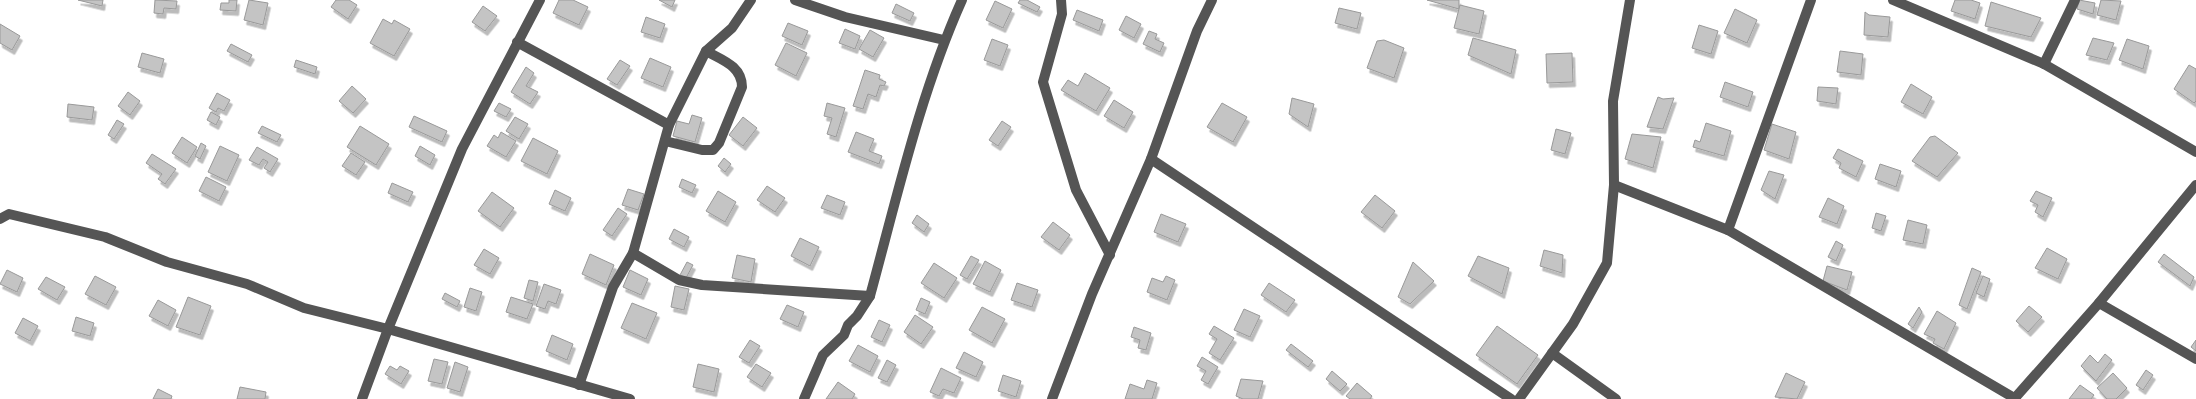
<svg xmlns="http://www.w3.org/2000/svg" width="2196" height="399" viewBox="0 0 2196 399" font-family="Roboto,sans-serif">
<defs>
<filter id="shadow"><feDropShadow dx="2.5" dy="4.5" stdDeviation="0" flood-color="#0004"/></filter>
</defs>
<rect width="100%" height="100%" fill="#fff"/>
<g fill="#c4c4c4" stroke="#999" filter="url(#shadow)">
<path d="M78,0h25l-1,6z"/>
<path d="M155,0l22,1 -1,8 -12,-1 -1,6 -9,-1z"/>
<path d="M229,0h8l-1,11 -16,-1 1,-7h8z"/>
<path d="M249,0l19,3 -5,22 -19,-5z"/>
<path d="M336,0h13l8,5 -9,14 -17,-12z"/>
<path d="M559,0h14l15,7 -9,18 -26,-12z"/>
<path d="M659,0h16l-3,7z"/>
<path d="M1020,0h7l13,7 -3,5 -19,-9z"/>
<path d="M1427,0h32v9z"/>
<path d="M1955,0h16l9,3 -5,16 -24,-8z"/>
<path d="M2079,0l16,3 -2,11 -16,-5z"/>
<path d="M2101,0l20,1 -5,19 -19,-5z"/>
<path d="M995,1l17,8 -9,19 -17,-8z"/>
<path d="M1991,2l50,16 -10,19 -46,-11z"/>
<path d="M896,4l18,9 -4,8 -18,-8z"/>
<path d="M1460,5l24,6 -5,23 -25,-6z"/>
<path d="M483,6l14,10 -12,15 -13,-9z"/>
<path d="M1339,8l22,5 -4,16 -22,-6z"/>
<path d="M1735,9l22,11 -10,23 -23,-10z"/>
<path d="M1077,10l26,10 -4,11 -26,-11z"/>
<path d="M1865,12l4,3 21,2 -2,20 -24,-2z"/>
<path d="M1126,16l15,8 -7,14 -15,-8z"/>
<path d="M646,17l19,7 -5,14 -19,-6z"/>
<path d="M383,19l9,5 2,-4 16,9 -16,27 -24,-13z"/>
<path d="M788,23l20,8 -6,14 -20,-9z"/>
<path d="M0,24l20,12 -8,14 -12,-7z"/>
<path d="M1699,25l19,6 -7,23 -19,-6z"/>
<path d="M845,29l15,7 -5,13 -16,-6z"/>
<path d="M870,30l14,8 -11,19 -14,-8z"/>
<path d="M1149,31l8,3 -2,5 9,4 -4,9 -17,-8z"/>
<path d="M1473,38l43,12 -5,24 -43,-19z"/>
<path d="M2093,38l21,5 -7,17 -21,-5z"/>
<path d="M992,39l16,6 -8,21 -16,-6z"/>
<path d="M2127,39l22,7 -6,23 -24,-9z"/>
<path d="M1384,40l20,8 -10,30 -27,-10 10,-27z"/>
<path d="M786,43l21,10 -11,23 -21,-11z"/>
<path d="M231,44l21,11 -4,7 -21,-11z"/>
<path d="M1840,51l23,3 -2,21 -24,-3z"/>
<path d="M142,53l22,6 -4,14 -22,-6z"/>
<path d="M1572,53l1,29 -26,1 -1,-29z"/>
<path d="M650,58l21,9 -8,20 -22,-9z"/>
<path d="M296,60l21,7 -2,7 -21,-7z"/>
<path d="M620,60l10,6 -13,19 -10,-6z"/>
<path d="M2189,65l7,4v32l-2,2 -20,-14z"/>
<path d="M526,67l8,6 -8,13 12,6 -8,12 -19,-12z"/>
<path d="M865,70l15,5 -1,4 7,3 -2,4 -4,-1 -4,12 -8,-3 -5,15 -10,-3z"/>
<path d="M1085,73l25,15 -14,23 -35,-21 7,-10 10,6z"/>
<path d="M1725,82l28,10 -5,15 -28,-10z"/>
<path d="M1911,84l21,13 -9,17 -22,-12z"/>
<path d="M352,86l14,13 -13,14 -14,-12z"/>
<path d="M1818,87l20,1 -2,16 -19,-3z"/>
<path d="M128,92l12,9 -10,14 -12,-9z"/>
<path d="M217,93l13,7 -6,11 -6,-3 -2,4 -7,-4z"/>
<path d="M1658,97l5,2 11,-1 -11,31 -16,-2z"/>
<path d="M1292,98l22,6 -6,23 -19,-13z"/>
<path d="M1114,100l19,12 -9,16 -20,-12z"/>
<path d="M499,103l12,6 -5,8 -12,-6z"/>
<path d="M827,103l18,5 -9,29 -9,-3 5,-16 -8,-2z"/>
<path d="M1222,103l25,14 -14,25 -26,-15z"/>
<path d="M68,104l26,3 -2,13 -25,-3z"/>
<path d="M211,112l9,5 -4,8 -9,-5z"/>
<path d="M692,115l10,3 -7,24 -22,-6 4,-15 12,3z"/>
<path d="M414,116l33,15 -5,11 -33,-15z"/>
<path d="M515,117l13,7 -9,15 -13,-8z"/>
<path d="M743,117l14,11 -14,18 -14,-11z"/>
<path d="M117,120l7,4 -10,15 -6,-4z"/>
<path d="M1002,121l9,6 -13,19 -9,-6z"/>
<path d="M1706,123l25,8 -7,25 -31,-9 2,-7 5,2z"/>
<path d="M1772,124l24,8 -7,27 -25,-9z"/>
<path d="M262,126l19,9 -4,7 -19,-9z"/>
<path d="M360,126l29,18 -13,21 -29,-18z"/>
<path d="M1556,129l15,4 -6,21 -14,-4z"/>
<path d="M501,132l15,9 -10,16 -19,-11 7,-11 4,3z"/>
<path d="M856,132l18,7 -5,12 13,5 -3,8 -31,-12z"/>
<path d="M1632,134l29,3 -8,31 -28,-9z"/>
<path d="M1935,136l23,17 -21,24 -25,-16 18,-24z"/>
<path d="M182,137l15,10 -10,16 -15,-10z"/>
<path d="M533,138l25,13 -11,23 -26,-13z"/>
<path d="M201,143l5,3 -6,13 -5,-3z"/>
<path d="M220,146l19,9 -12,26 -19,-9z"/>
<path d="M420,146l15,9 -5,10 -15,-9z"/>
<path d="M257,147l21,12 -8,13 -6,-4 4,-6 -5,-3 -4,6 -10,-5z"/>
<path d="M1838,149l25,12 -7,16 -17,-9 2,-5 -8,-5z"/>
<path d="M351,153l14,9 -9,13 -14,-9z"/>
<path d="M152,154l24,15 -11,15 -7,-5 4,-5 -16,-11z"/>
<path d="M724,158l7,6 -6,8 -7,-6z"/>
<path d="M1880,164l21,7 -5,16 -21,-8z"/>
<path d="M1769,171l15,4 -9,24 -14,-9z"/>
<path d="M206,177l20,10 -7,14 -20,-10z"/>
<path d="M682,179l14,6 -4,8 -13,-6z"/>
<path d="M392,183l21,9 -5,10 -20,-9z"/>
<path d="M767,186l18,12 -10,14 -18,-12z"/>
<path d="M628,189l16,5 -6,16 -16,-5z"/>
<path d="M555,190l16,8 -6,13 -16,-7z"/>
<path d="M718,191l18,11 -11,20 -19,-11z"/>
<path d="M2036,191l16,7 -9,19 -8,-5 3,-7 -8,-4z"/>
<path d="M492,192l22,16 -14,19 -22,-16z"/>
<path d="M827,195l18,7 -5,13 -19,-7z"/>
<path d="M1375,195l20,16 -13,17 -21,-16z"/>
<path d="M1828,198l16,8 -7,18 -18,-7z"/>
<path d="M618,208l9,6 -15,22 -9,-6z"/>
<path d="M1876,213l10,3 -5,15 -9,-3z"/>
<path d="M1161,214l25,10 -8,18 -24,-10z"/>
<path d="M917,215l12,9 -5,8 -12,-9z"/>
<path d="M1908,220l19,5 -4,19 -20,-4z"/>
<path d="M1053,222l17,13 -11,15 -18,-13z"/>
<path d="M674,229l15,8 -5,10 -15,-8z"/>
<path d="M800,238l19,9 -9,19 -19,-10z"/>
<path d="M1836,241l7,4 -7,16 -8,-4z"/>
<path d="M2047,248l20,11 -9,20 -23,-11z"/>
<path d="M484,249l15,9 -9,16 -16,-9z"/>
<path d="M1544,250l19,5 -1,18 -22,-7z"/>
<path d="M590,254l24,11 -8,20 -24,-11z"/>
<path d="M2164,254l30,23 -4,9 -32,-24z"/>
<path d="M737,255l18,4 -4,23 -19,-4z"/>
<path d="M971,256l8,4 -12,19 -7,-4z"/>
<path d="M1478,256l31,12 -7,26 -34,-18z"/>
<path d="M985,261l16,9 -11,22 -17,-8z"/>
<path d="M687,262l6,3 -7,13 -6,-3z"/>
<path d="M1413,262l21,19 -24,23 -12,-7z"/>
<path d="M934,263l23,15 -13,20 -23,-15z"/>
<path d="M1827,266l25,6 -5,18 -24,-9z"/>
<path d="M1972,268l9,4 -14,37 -8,-4z"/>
<path d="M7,270l16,8 -6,14 -17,-8z"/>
<path d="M630,270l18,9 -7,16 -18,-8z"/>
<path d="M95,276l21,11 -10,18 -21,-11z"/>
<path d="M1166,276l9,4 -8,20 -20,-8 5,-14 11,4z"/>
<path d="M1983,276l7,3 -6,18 -8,-4z"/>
<path d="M46,277l19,10 -8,13 -19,-11z"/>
<path d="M529,280l9,2 -5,19 -9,-3z"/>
<path d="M1017,283l21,7 -6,17 -21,-7z"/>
<path d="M1269,283l26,17 -9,12 -25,-17z"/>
<path d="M544,284l17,6 -5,14 -8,-3 -3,8 -9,-3z"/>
<path d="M675,286l14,3 -5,21 -13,-3z"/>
<path d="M470,288l12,4 -6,19 -12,-4z"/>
<path d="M445,293l15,8 -3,6 -15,-8z"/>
<path d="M188,297l23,9 -11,29 -24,-8z"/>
<path d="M511,297l22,7 -6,15 -21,-7z"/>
<path d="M921,298l9,4 -5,12 -9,-4z"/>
<path d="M158,300l18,10 -8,16 -19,-10z"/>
<path d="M632,303l25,10 -11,26 -25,-11z"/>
<path d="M787,305l17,7 -6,15 -18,-8z"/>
<path d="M2029,306l13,11 -14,15 -12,-11z"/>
<path d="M982,307l23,12 -13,24 -23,-13z"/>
<path d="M1919,307l3,5 -9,16 -5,-4z"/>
<path d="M1244,309l16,7 -10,21 -16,-7z"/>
<path d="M1937,311l19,12 -12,26 -11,-6 2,-4 -11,-5z"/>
<path d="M915,315l18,12 -12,17 -17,-12z"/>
<path d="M76,317l18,6 -4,13 -18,-5z"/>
<path d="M23,318l15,8 -8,15 -15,-8z"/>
<path d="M879,320l11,5 -8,17 -11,-5z"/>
<path d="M1214,326l20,12 -14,22 -11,-7 8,-14 -8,-5z"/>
<path d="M1497,326l41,29 -21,29 -41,-29z"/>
<path d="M1134,327l17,6 -5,17 -8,-2 2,-8 -9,-3z"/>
<path d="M552,335l21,9 -6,16 -21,-9z"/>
<path d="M750,340l10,6 -11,17 -10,-6z"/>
<path d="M2196,340v11l-5,-4z"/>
<path d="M1291,344l22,17 -5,6 -22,-17z"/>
<path d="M858,345l20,11 -8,16 -21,-11z"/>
<path d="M964,352l19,10 -7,15 -20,-9z"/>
<path d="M2105,354l7,6 -16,21 -15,-15 9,-11 8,8z"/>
<path d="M1202,357l16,10 -10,17 -7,-4 5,-9 -9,-5z"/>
<path d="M434,359l14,3 -6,22 -14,-3z"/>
<path d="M887,360l9,5 -9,17 -9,-4z"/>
<path d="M455,362l13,5 -8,25 -13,-4z"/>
<path d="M698,364l21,5 -5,23 -21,-5z"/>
<path d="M756,364l15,9 -9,14 -15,-10z"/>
<path d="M390,366l7,4 3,-4 9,5 -8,13 -16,-10z"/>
<path d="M941,368l20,10 -7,15 -11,-4 -4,7 -9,-4z"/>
<path d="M2146,370l7,5 -10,15 -7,-5z"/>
<path d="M1332,371l15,13 -7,7 -14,-12z"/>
<path d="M1786,373l19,9 -8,17 -22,-2z"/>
<path d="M2113,373l14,15 -11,11h-9l-10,-11z"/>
<path d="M1003,375l18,6 -5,16 -18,-6z"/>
<path d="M1241,379l22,2 -5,18h-15l-7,-3z"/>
<path d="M1147,380l10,3 -5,16h-27l5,-15 14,5z"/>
<path d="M838,382l17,12 -3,5h-26z"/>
<path d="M1357,383l15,13 -2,3h-20l-4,-3z"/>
<path d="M2080,385l14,10 -3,4h-22z"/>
<path d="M240,387l26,5 -1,7h-28z"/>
<path d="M158,389l14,7 -1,3h-18z"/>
</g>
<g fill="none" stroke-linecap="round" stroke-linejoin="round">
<g stroke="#555" stroke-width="10">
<path d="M795,0l50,17 99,23"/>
<path d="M1061,0l1,14 -19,68 33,108 34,65"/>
<path d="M1893,0l151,64 152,88"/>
<path d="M517,42l152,83"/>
<path d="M2044,64l31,-64"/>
<path d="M665,141l37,9h11l6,-7 23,-56c0,-21 -20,-27 -36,-36"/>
<path d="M1151,159l360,240"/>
<path d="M1614,185l114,45 288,169"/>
<path d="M0,219l9,-5 96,23 62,25 80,22 57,24 84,21 242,70"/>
<path d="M1728,230l83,-230"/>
<path d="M633,253l46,27 23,5 168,11"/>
<path d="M2099,303l97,56"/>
<path d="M1552,353l64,46"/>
<path d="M579,385l34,-98 20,-34 36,-128 37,-74 26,-23 19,-28"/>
<path d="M362,399l26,-70 74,-180 78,-149"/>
<path d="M804,399l19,-44 21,-20 4,-10 9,-9 13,-20c27,-99 50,-202 92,-296"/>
<path d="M1052,399l40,-105 59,-135 46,-128 15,-31"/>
<path d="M1519,399l54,-75 34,-61 7,-78 -1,-84 17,-101"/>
<path d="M2014,399l85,-96 97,-118"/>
</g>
</g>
</svg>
